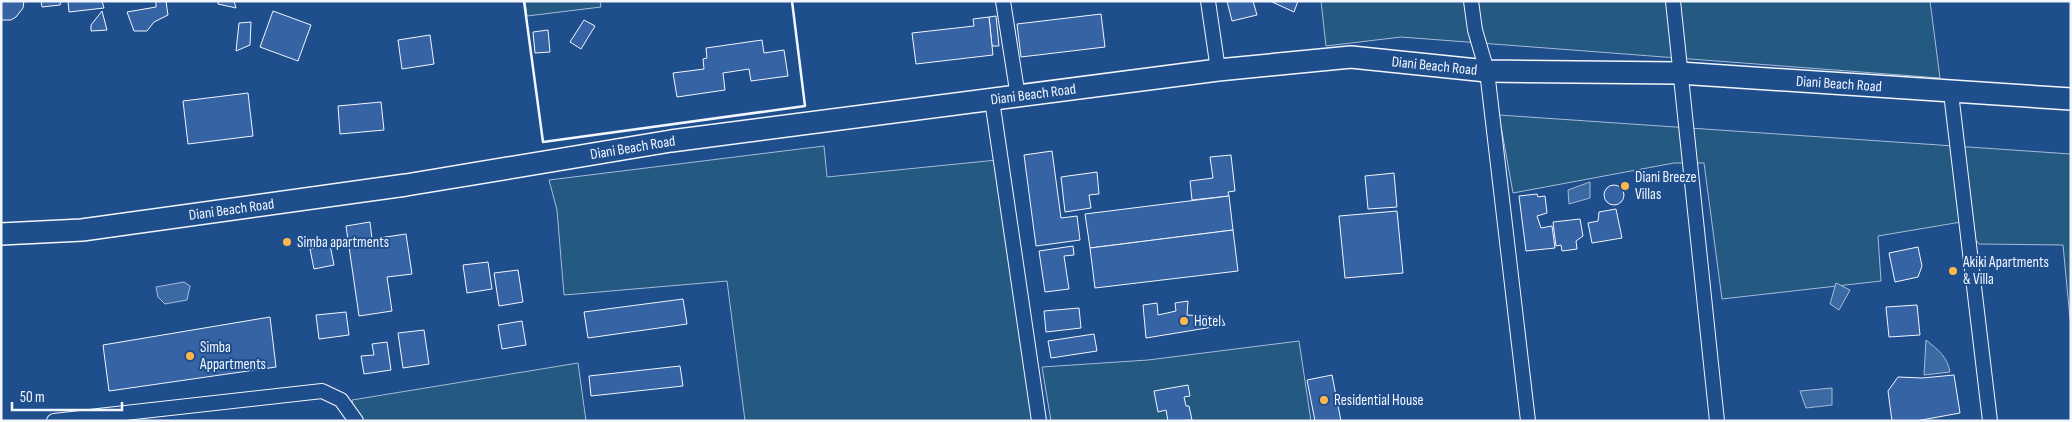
<svg xmlns="http://www.w3.org/2000/svg" width="2072" height="422" viewBox="0 0 2072 422" font-family="'Sofia Sans Condensed',sans-serif">
<rect width="100%" height="100%" fill="#1f4e8c"/>
<g fill="#245a82" stroke="#a8bbd7">
<path d="M525,1h75l1,6 -74,9z"/>
<path d="M1321,1h609l10,77 -539,-41 -75,9z"/>
<path d="M1499,115l572,39v175l-8,-84 -84,-1 -18,-22 -83,14 3,45 -159,18 -18,-136h-30l-161,30z"/>
<path d="M824,146l3,31 170,-17 37,261h-289l-18,-140 -163,14 -7,-85 -8,-30z"/>
<path d="M1299,341l12,80h-260l-9,-54 106,-7z"/>
<path d="M578,363l8,58h-230l-4,-21z"/>
</g>
<g fill="#3b69a3" stroke="#a8bbd7">
<path d="M1590,182v16l-21,6 -1,-14z"/>
<path d="M184,282l6,4 -3,14 -22,4 -7,-7 -2,-10z"/>
<path d="M1836,283l14,7 -11,20 -9,-6z"/>
<path d="M1926,340c12,10 21,16 24,32l-26,3z"/>
<path d="M1832,388v17l-26,3 -6,-17z"/>
</g>
<g fill="#3563a3" stroke="#f2f6ff">
<path d="M1,1h23l-1,7 -7,9 -5,3h-10z"/>
<path d="M41,1h20l-1,4 -18,2z"/>
<path d="M68,1h34l2,7 -35,4z"/>
<path d="M156,1h10l2,14 -14,7 -7,9h-13l-7,-19 29,-5z"/>
<path d="M218,1h16l2,7 -18,-4z"/>
<path d="M1227,1h26l4,14 -25,6z"/>
<path d="M1270,1h28l-4,11z"/>
<path d="M102,11l5,19 -16,1v-6z"/>
<path d="M273,11l38,14 -13,36 -38,-14z"/>
<path d="M1101,14l4,33 -84,10 -4,-33z"/>
<path d="M996,16l3,30h-7l-3,-29z"/>
<path d="M989,17l4,38 -77,9 -4,-31 62,-7 -1,-7z"/>
<path d="M584,20l11,6 -14,23 -11,-7z"/>
<path d="M251,22l-1,23 -14,6 3,-28z"/>
<path d="M548,30l2,22 -15,1 -2,-21z"/>
<path d="M430,35l4,29 -32,5 -4,-29z"/>
<path d="M762,40l2,13 20,-3 4,26 -37,5 -2,-12 -26,4 2,17 -48,7 -4,-24 31,-4 -1,-10 4,-1 -1,-10z"/>
<path d="M248,93l5,43 -65,8 -5,-43z"/>
<path d="M381,102l3,28 -44,4 -2,-28z"/>
<path d="M1052,151l9,67 16,-2 3,24 -44,6 -12,-91z"/>
<path d="M1231,155l4,36 -7,1 1,4 -37,4 -2,-19 23,-3 -3,-21z"/>
<path d="M1097,172l2,22 -10,1 2,13 -26,4 -4,-35z"/>
<path d="M1394,173l3,34 -29,2 -3,-33z"/>
<circle cx="1614" cy="195" r="10"/>
<path d="M1537,194l1,3 7,-1 2,17 -10,3 4,12 11,-2 3,22 -29,3 -7,-55z"/>
<path d="M1229,196l4,34 -143,18 -5,-34z"/>
<path d="M1616,209l6,29 -30,5 -4,-20 10,-2 1,-9z"/>
<path d="M1397,211l6,62 -58,5 -6,-62z"/>
<path d="M1580,219l3,17 -7,5 1,8 -15,2 -1,-6 -5,1 -3,-24z"/>
<path d="M370,222l2,17 34,-5 6,40 -25,3 5,34 -33,5 -13,-90z"/>
<path d="M1233,230l5,41 -143,17 -5,-40z"/>
<path d="M330,245l4,20 -20,4 -4,-20z"/>
<path d="M1073,246l1,9 -10,1 5,33 -24,3 -6,-41z"/>
<path d="M1918,247l4,19 -4,11 -23,5 -6,-29z"/>
<path d="M488,262l4,27 -25,4 -4,-28z"/>
<path d="M518,270l5,32 -24,4 -5,-33z"/>
<path d="M683,299l4,25 -99,14 -4,-26z"/>
<path d="M1188,301l-1,14 34,2 4,8 -79,13 -3,-33 14,-2 1,12 18,-4 -1,-8z"/>
<path d="M1917,305l3,30 -31,2 -3,-30z"/>
<path d="M1079,308l2,20 -35,4 -2,-21z"/>
<path d="M346,312l3,23 -30,4 -3,-24z"/>
<path d="M270,317l6,50 -167,24 -6,-46z"/>
<path d="M522,321l4,24 -24,4 -4,-24z"/>
<path d="M424,330l5,34 -26,4 -5,-35z"/>
<path d="M1094,334l3,17 -46,7 -3,-17z"/>
<path d="M387,342l4,28 -27,4 -3,-18 13,-1 -2,-11z"/>
<path d="M680,366l3,20 -92,10 -2,-20z"/>
<path d="M1332,375l9,46h-26l-8,-41z"/>
<path d="M1954,375l6,38 -44,8h-24l-4,-30 10,-14 24,1z"/>
<path d="M1188,385l2,11 -6,1 2,9h3l3,14 -24,1 -2,-11 -8,2 -4,-21z"/>
</g>
<g fill="none" stroke-linecap="round" stroke-linejoin="round">
<defs>
<g id="minor">
<path d="M1003,1l15,96"/>
<path d="M1208,1l10,69"/>
<path d="M1471,1l4,29 12,41 41,350"/>
<path d="M1673,1l44,420"/>
<path d="M1951,93l39,328"/>
<path d="M992,100l47,321"/>
<path d="M54,421l268,-30 19,9 15,21"/>
</g>
<g id="primary">
<path id="s1" d="M1,234l81,-4 324,-45 265,-44 547,-71 133,-13 136,14 192,2 392,26"/>
</g>
</defs>
<use href="#minor" stroke="#f2f6ff" stroke-width="16"/>
<use href="#primary" stroke="#f2f6ff" stroke-width="24"/>
<use href="#minor" stroke="#1f4e8c" stroke-width="14"/>
<use href="#primary" stroke="#1f4e8c" stroke-width="21"/>
<path stroke="#f2f6ff" stroke-width="2.5" d="M524,1l19,141 262,-36 -13,-105"/>
</g>
<g fill="#ffb74d" stroke="#1f4e8c" stroke-width="2">
<circle cx="1625" cy="186" r="5"/>
<circle cx="287" cy="242" r="5"/>
<circle cx="1953" cy="271" r="5"/>
<circle cx="1184" cy="321" r="5"/>
<circle cx="190" cy="356" r="5"/>
<circle cx="1324" cy="400" r="5"/>
</g>
<g text-anchor="middle" stroke-width="4" stroke-linejoin="round" paint-order="stroke">
<g font-size="15" fill="#f2f6ff" stroke="#1f4e8c">
<text dy="5" stroke="none"><textPath href="#s1" startOffset="1446">Diani Beach Road</textPath></text>
<text dy="5" stroke="none"><textPath href="#s1" startOffset="1851">Diani Beach Road</textPath></text>
<text dy="5" stroke="none"><textPath href="#s1" startOffset="1042">Diani Beach Road</textPath></text>
<text dy="5" stroke="none"><textPath href="#s1" startOffset="638">Diani Beach Road</textPath></text>
<text dy="5" stroke="none"><textPath href="#s1" startOffset="232">Diani Beach Road</textPath></text>
</g>
<g font-size="15" fill="#f2f6ff" stroke="#1f4e8c" text-anchor="start">
<text x="1635" y="182">Diani Breeze<tspan x="1635" dy="17">Villas</tspan></text>
<text x="297" y="247">Simba apartments</text>
<text x="1963" y="267">Akiki Apartments<tspan x="1963" dy="17">&amp; Villa</tspan></text>
<text x="1194" y="326">Hotel</text>
<text x="200" y="352">Simba<tspan x="200" dy="17">Appartments</tspan></text>
<text x="1334" y="405">Residential House</text>
</g>
</g>
<rect width="2072" height="422" fill="none" stroke="#f2f6ff" stroke-width="5"/>
<path d="M12 402v8h110v-8" fill="none" stroke="#f2f6ff" stroke-width="2.5"/>
<text x="20" y="402" font-size="15" fill="#f2f6ff" stroke="#1f4e8c" stroke-width="4" paint-order="stroke">50 m</text>
</svg>
